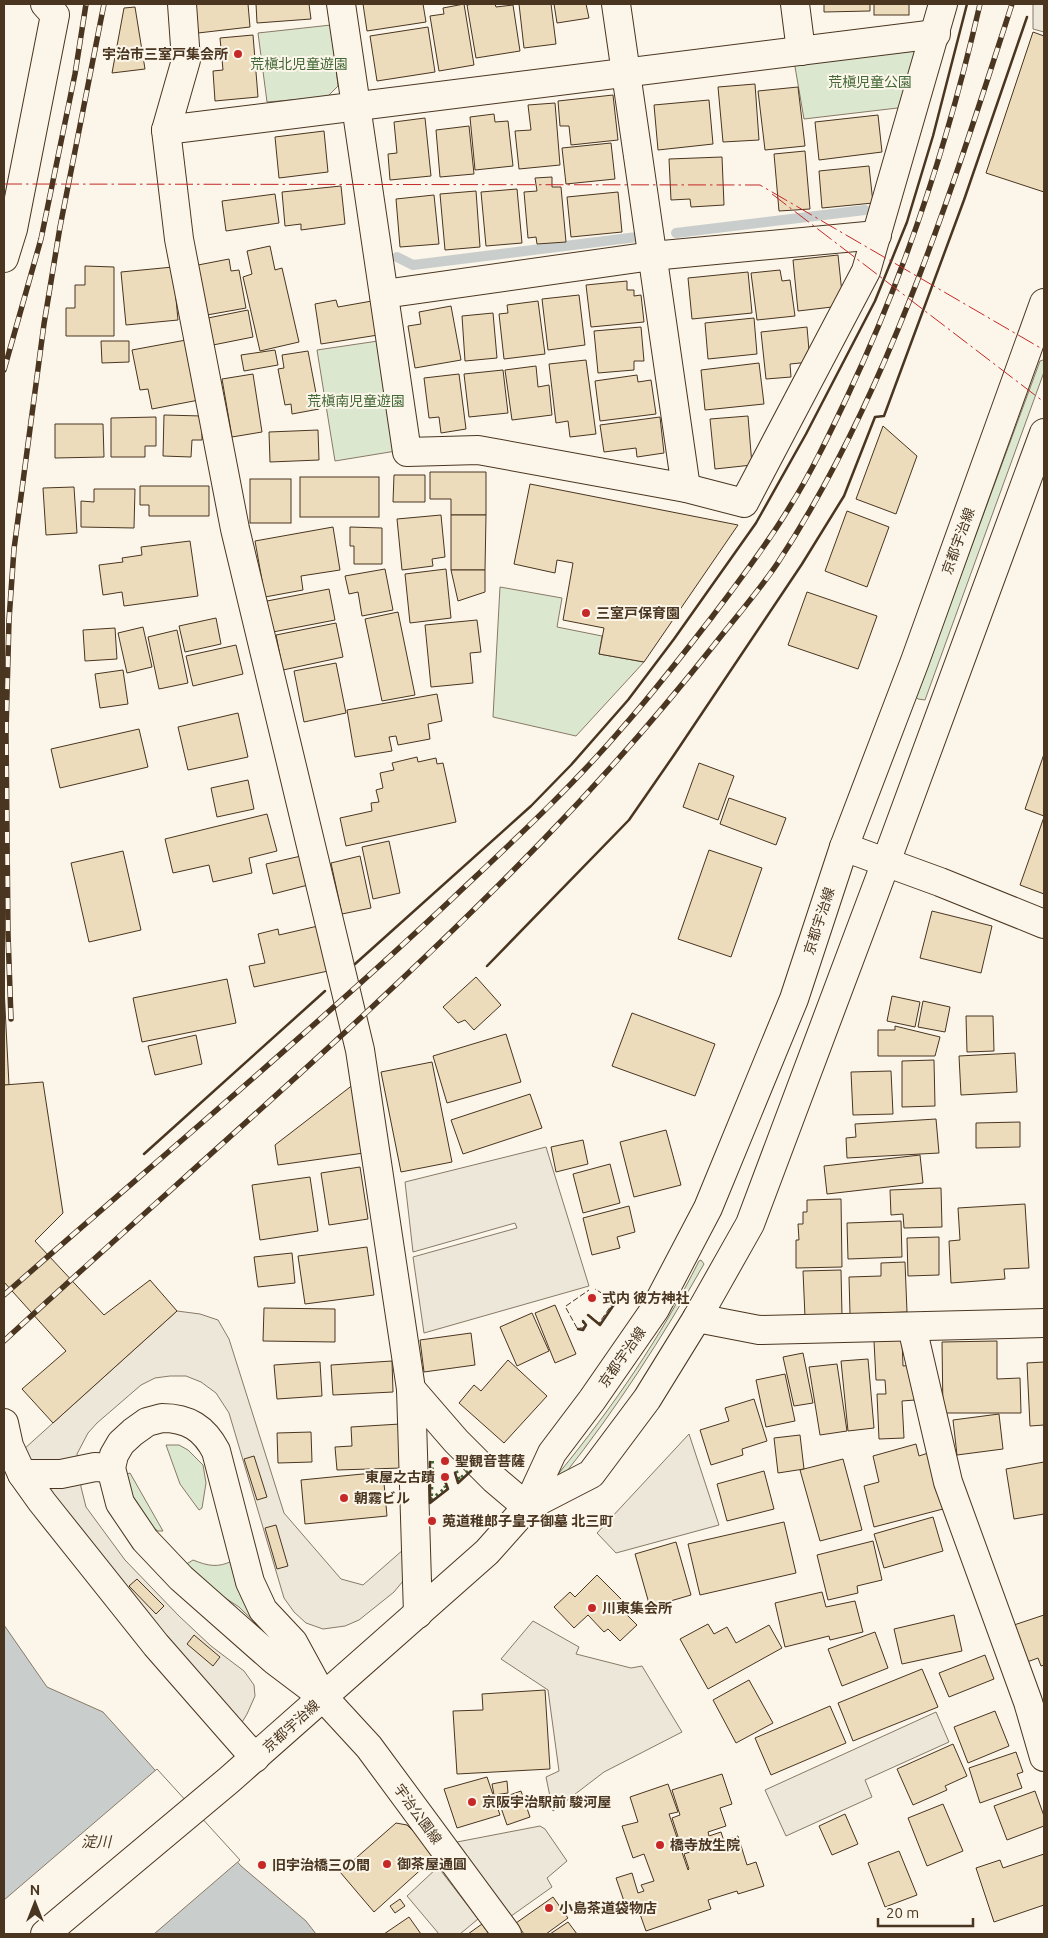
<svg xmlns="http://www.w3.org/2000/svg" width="1048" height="1938" viewBox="0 0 1048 1938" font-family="Ubuntu,'Noto Sans JP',sans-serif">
<rect width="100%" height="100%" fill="#fbf6e9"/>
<g fill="#dce7d0" stroke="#887966">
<path d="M331,25l7,61 -11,11 -60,5 -9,-69z"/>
<path d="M920,46l-14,61 -102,12 -10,-58z"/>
<path d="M378,341l18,110 -61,10 -18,-111z"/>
<path d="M1043,360l1,1v11l-119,328 -7,-1 -2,-2 124,-336z"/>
<path d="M500,587l62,11 -5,29 45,9 -3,18 45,8 -68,74 -83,-19z"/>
<path d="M701,1260l3,4c-42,74 -87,144 -140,211l-6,1 1,-3c54,-66 102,-136 140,-212z"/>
<path d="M166,1445h13l9,5 15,15 3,18 -4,25 -3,2 -19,-26z"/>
<path d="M130,1473l33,58h-5l-8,-5 -24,-38 1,-14z"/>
<path d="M193,1560c15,6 25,8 39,1l45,83 -38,-37 -26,-17 -28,-25z"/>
</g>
<g fill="#ede7d9" stroke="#887966">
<path d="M1033,4h11v28l-11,-3z"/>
<path d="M546,1147l43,139 -165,47 -11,-76 104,-29 -2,-5 -102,29 -8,-70z"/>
<path d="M177,1311l23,3 18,6 11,19 55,174 57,66 22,6 41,-36 1,17 -2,15 -9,11 -35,28 -14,6 -22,3 -17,-6 -12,-11 -10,-14 -55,-185 -13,-20 -15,-11 -15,-6h-16l-15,2 -14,7 -44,38 -9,10 -11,21 4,33 5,20 39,53 54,56 32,30 33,25 10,14 1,11 -8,18 -6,10 -143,-160 -75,-114z"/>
<path d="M689,1434l30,91 -103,28 -19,-20z"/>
<path d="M533,1621l46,26 -3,7 55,14 11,-2 40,66 -78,40 -51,39 -7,-34 13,-6 -11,-81 -47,-31z"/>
<path d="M936,1712l13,30 -84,38 7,17 -86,39 -21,-46z"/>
<path d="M540,1826l5,3 22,32 -20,17 5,9 -45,32 -50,-77z"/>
<path d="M438,1867l40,52 -18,15h-21l-32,-38z"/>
</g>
<path fill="#c9cecd" stroke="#887966" d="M4,1625l43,62 56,25 138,154 65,55 10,13h-312z"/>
<path fill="#fbf6e9" stroke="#887966" d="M157,1769l83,91 -86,74h-150v-34z"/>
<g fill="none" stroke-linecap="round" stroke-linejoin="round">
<g stroke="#c9cecd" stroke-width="10">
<path d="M676,233l189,-23"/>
<path d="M397,257l16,8 224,-28"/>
</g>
</g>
<g fill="#ecdcbc" stroke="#4a3520">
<path d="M195,4h53l2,23 -52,6z"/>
<path d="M256,4h53l2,15 -54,4z"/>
<path d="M363,4h60l3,18 -59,9z"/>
<path d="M464,4l10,61 -35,6 -9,-55 14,-2 -1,-6z"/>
<path d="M473,4h22l1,3 17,-2 7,46 -44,7 -9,-53z"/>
<path d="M519,4h32l5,40 -32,4z"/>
<path d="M554,4h32l3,14 -32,5z"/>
<path d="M824,4h46v7l-46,1z"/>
<rect x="874" y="4" width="35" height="11"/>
<path d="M135,7l10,62 -33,4 12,-65z"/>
<path d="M428,27l7,45 -58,9 -7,-45z"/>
<path d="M1033,32l11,4v156l-58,-19z"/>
<path d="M253,35l5,62 -43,4 -2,-30 10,-1 -3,-32z"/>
<path d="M755,84l4,56 -36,2 -5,-55z"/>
<path d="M798,87l7,59 -40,4 -7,-59z"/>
<path d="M613,95l5,45 -47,5 -2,-19h-9l-2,-25z"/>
<path d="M709,100l4,44 -55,6 -4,-45z"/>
<path d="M555,103l5,62 -41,4 -4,-38 16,-1 -3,-25z"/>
<path d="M494,114l1,8 13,-1 5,45 -38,4 -5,-53z"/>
<path d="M878,115l4,37 -63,8 -4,-38z"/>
<path d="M425,118l6,58 -41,4 -2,-26 9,-1 -3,-31z"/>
<path d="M469,126l5,48 -34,3 -4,-47z"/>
<path d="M324,131l4,41 -49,6 -4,-41z"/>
<path d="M611,143l4,36 -49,5 -4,-36z"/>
<path d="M805,151l5,58 -31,2 -5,-57z"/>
<path d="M722,157l2,48 -33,2 -1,-8 -19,1 -2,-41z"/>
<path d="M869,166l4,37 -51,5 -3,-37z"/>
<path d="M552,177v10h9l5,55 -29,2 -1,-7 -8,1 -4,-46 13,-1 -2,-13z"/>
<path d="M341,186l4,38 -44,6v-6l-16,2 -3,-34z"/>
<path d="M517,189l5,54 -36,3 -5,-54z"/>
<path d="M476,191l4,56 -35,3 -5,-56z"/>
<path d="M618,192l4,40 -51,5 -4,-40z"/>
<path d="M275,194l4,29 -53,8 -4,-30z"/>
<path d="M434,195l5,49 -39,3 -4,-48z"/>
<path d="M270,246l5,24 7,-2 17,74 -39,9 -17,-74 9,-3 -5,-23z"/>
<path d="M838,255l4,38 -10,14 -34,4 -5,-51z"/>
<path d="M229,259l2,12 8,-1 7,38 -39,7 -9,-50z"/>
<path d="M85,266l29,1v69h-48v-28h9v-23h10z"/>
<path d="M173,267l5,53 -52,5 -5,-53z"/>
<path d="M780,270l2,11 8,-1 5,36 -38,4 -6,-47z"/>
<path d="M748,272l4,41 -60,6 -4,-41z"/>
<path d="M627,281v9h7v6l7,-1 3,27 -53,5 -5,-42z"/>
<path d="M579,295l6,50 -37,5 -6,-51z"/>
<path d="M336,300l2,7 34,-6 6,34 -57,9 -6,-40z"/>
<path d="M538,301l7,53 -41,5 -5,-45 9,-1 -1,-8z"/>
<path d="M451,306l10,54 -46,8 -7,-42 13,-2 -2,-12z"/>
<path d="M248,310l5,27 -40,8 -5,-27z"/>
<path d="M493,313l4,45 -32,3 -3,-45z"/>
<path d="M754,318l3,36 -49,5 -3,-36z"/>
<path d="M641,327l3,34h-10v9l-36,3 -4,-42z"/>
<path d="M807,327l3,35 -20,2 1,13 -25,2 -5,-47z"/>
<path d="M186,340l13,60 -47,9 -4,-20 -8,1 -8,-40z"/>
<path d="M101,341h28v21l-27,1z"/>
<path d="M275,350l3,15 -34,6 -3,-16z"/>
<path d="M308,351l11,58 -27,5 -1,-10 -6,1 -7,-36 6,-1 -2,-13z"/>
<path d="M586,360l10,74 -26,3 -2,-16 -12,2 -7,-59z"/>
<path d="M759,363l5,41 -59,6 -4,-40z"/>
<path d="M536,366l2,21 11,-2 3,30 -40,5 -7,-50z"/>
<path d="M503,370l5,43 -39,4 -5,-43z"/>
<path d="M253,374l9,58 -30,5 -10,-58z"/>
<path d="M459,374l7,55 -25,4 -2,-16 -10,1 -5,-40z"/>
<path d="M637,375l1,7 13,-2 5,34 -56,7 -5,-40z"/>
<path d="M164,415l38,1v24h-10l-1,17 -28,-1z"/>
<path d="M748,416l4,49 -37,4 -5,-50z"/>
<path d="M156,417v29h-11v11h-34v-39z"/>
<path d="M660,417l4,36 -27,4 -1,-9 -32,4 -4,-27z"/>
<path d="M55,424h48l1,33 -49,1z"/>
<path d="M883,426l34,30 -21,58 -40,-15z"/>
<path d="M318,430l1,30 -49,2 -1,-30z"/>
<path d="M430,472h56v43h-35v-16h-21z"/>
<path d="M394,475h31v27h-32z"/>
<rect x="300" y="477" width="79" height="40"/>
<rect x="250" y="479" width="41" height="44"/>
<path d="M530,484l208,41 -94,137 -45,-8 5,-26 -41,-8 10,-57 -16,-3 -2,13 -41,-9z"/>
<path d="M140,486h69v30h-60v-11h-9z"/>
<path d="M74,487l3,46 -31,2 -3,-47z"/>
<path d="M94,489h41l-1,39 -53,-1v-26l13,1z"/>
<path d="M847,511l42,16 -22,60 -42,-16z"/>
<path d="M441,515l4,42 -13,2 1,7 -31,4 -5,-51z"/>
<path d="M451,515h35l-1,55h-34z"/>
<path d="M333,527l7,43 -39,6 2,14 -38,7 -10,-56z"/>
<path d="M350,527l32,1v36h-28v-18h-4z"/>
<path d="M190,541l8,55 -74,10 -2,-14 -19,3 -4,-30 24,-3 -1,-4 20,-3 -1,-8z"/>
<path d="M385,569l8,41 -31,6 -4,-24 -9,2 -4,-18z"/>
<path d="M446,569l5,49 -41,5 -5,-49z"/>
<path d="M451,570h34v22l-27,9z"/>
<path d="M329,589l6,31 -62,12 -6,-31z"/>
<path d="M807,592l70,24 -19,53 -70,-24z"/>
<path d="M398,612l17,83 -33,6 -17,-82z"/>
<path d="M216,618l5,26 -36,8 -6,-26z"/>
<path d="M477,620l4,32 -11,1 3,30 -42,4 -6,-62z"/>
<path d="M336,623l7,34 -60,13 -7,-35z"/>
<path d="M143,627l9,40 -25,6 -9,-40z"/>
<path d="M115,628l2,31 -32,2 -2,-31z"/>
<path d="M177,630l11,53 -29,6 -11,-52z"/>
<path d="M236,645l7,29 -50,12 -7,-30z"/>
<path d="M336,663l10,50 -42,9 -10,-51z"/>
<path d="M123,670l5,34 -28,4 -5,-34z"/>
<path d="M437,694l5,27 -14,3 2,15 -32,6 -2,-9 -7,1 3,14 -37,6 -8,-47z"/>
<path d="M238,713l10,44 -60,13 -10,-43z"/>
<path d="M139,729l9,38 -88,21 -9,-39z"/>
<path d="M1044,754v62l-19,-7z"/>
<path d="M417,757l1,5 18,-4 1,6 6,-1 13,59 -110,24 -6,-28 32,-7 -1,-8 8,-1 -3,-12 7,-2 -3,-15 14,-3 -2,-7z"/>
<path d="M699,763l35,13 -16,44 -35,-13z"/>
<path d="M248,780l6,29 -37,8 -6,-29z"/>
<path d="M729,798l57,20 -10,27 -56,-21z"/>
<path d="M267,814l10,37 -28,7 3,15 -39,9 -4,-17 -36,8 -8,-34z"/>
<path d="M1044,817v77l-24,-9z"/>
<path d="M389,841l11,52 -27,6 -11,-52z"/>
<path d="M709,850l53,18 -31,89 -53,-18z"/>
<path d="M123,851l18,79 -52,12 -18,-79z"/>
<path d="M301,856l7,29 -35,9 -7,-30z"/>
<path d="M360,856l11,52 -29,6 -11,-51z"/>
<path d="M932,911l60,15 -11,47 -61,-15z"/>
<path d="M318,926l10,45 -74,16 -5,-21 16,-3 -7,-29 20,-5 1,6z"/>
<path d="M476,977l25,28 -27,25 -9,-10 -7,3 -15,-16z"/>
<path d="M227,979l9,44 -94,19 -9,-44z"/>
<path d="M4,988l5,97h-5z"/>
<path d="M892,996l28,6 -5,25 -28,-6z"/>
<path d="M923,1001l27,6 -5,25 -27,-5z"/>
<path d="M632,1013l83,31 -20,52 -83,-30z"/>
<path d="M966,1016h27l1,35 -27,1z"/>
<path d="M895,1026l45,11 -5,19h-57v-26h17z"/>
<path d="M506,1034l15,48 -74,21 -14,-47z"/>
<path d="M196,1035l6,29 -47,11 -7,-29z"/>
<path d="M1015,1053l2,39 -56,3 -2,-39z"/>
<path d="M934,1060l1,46 -33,1v-46z"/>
<path d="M432,1062l20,100 -51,10 -20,-100z"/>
<path d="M891,1071l2,43 -40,1 -2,-43z"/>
<path d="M43,1082l20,131 -28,28 69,74 46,-35 27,31 -124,112 -31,-34 44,-38 -62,-69v-197z"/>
<path d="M354,1084l10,69 -86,12 -3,-20z"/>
<path d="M530,1094l12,34 -79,26 -12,-34z"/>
<path d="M936,1119l3,34 -92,5 -1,-20 10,-1 -1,-13z"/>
<path d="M1020,1122v25l-44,1v-25z"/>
<path d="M666,1130l15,55 -47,12 -14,-55z"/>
<path d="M583,1140l5,24 -32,8 -5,-25z"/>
<path d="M920,1155l3,28 -96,11 -3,-28z"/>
<path d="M610,1164l10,39 -37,10 -10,-39z"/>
<path d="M360,1167l8,52 -39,6 -8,-52z"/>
<path d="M310,1177l8,54 -58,9 -8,-55z"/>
<path d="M941,1188l1,39 -38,1 -1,-14 -12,1 -1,-25z"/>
<path d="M841,1199l1,68 -46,1v-28h3l-1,-16h5v-12h4v-12z"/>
<path d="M1025,1204l4,64 -25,1 1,10 -54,4 -2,-42 11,-1 -2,-32z"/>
<path d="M629,1206l6,26 -18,5 3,11 -28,7 -9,-37z"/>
<path d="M901,1221l1,36 -54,2 -1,-36z"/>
<path d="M939,1237v38l-31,1 -1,-38z"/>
<path d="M367,1247l7,48 -69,9 -7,-48z"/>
<path d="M292,1253l3,30 -37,4 -4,-30z"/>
<path d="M905,1262l2,50 -57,2 -1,-37 32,-1v-13z"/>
<path d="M841,1270l1,46 -37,1 -2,-46z"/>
<path d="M555,1305l21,49 -21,9 -20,-50z"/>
<path d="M264,1308l71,1v33l-72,-1z"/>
<path d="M532,1313l17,38 -32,15 -17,-39z"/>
<path d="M471,1333l4,32 -51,7 -4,-32z"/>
<path d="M902,1339l1,27 11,-1 1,35 -13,1 2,37 -25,1 -2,-45h9l-1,-14h-9l-2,-39z"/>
<path d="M997,1341v38l23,-1 1,35h-78l-1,-71z"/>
<path d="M803,1353l10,50 -19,3 -11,-49z"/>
<path d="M868,1359l6,69 -26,3 -7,-70z"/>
<path d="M508,1360l39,36 -43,47 -45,-40 15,-18 7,6z"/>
<path d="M392,1361l1,31 -60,3 -2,-30z"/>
<path d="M320,1362l2,34 -45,3 -3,-34z"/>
<path d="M1044,1362v63l-14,1 -3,-63z"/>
<path d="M837,1364l10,67 -27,4 -11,-68z"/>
<path d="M785,1374l10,47 -29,6 -10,-47z"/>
<path d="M754,1399l13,42 -25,8 1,6 -32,10 -11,-35 29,-9 -4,-13z"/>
<path d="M999,1414l4,35 -46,6 -4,-35z"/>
<path d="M400,1424l2,44 -65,2 -2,-23 17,-1 -1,-19z"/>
<path d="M311,1432l1,30 -34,1 -1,-30z"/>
<path d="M800,1435l4,34 -26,4 -4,-35z"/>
<path d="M916,1444l3,12 9,-3 15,56 -69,18 -10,-41 15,-4 -6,-26z"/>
<path d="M254,1456l13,41 -10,3 -13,-41z"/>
<path d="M843,1459l19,71 -42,11 -20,-71z"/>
<path d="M1044,1462v52l-30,5 -8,-50z"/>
<path d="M764,1471l10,38 -47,12 -10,-37z"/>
<path d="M383,1472l4,44 -82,8 -4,-44z"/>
<path d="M933,1517l10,34 -59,17 -10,-34z"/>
<path d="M784,1522l12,51 -96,22 -12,-51z"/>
<path d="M276,1525l12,41 -11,3 -12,-41z"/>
<path d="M873,1541l9,39 -25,6 1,7 -30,7 -11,-45z"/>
<path d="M676,1542l15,53 -41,12 -15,-53z"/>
<path d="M597,1575l33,33 -5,5 12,12 -17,16 -12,-12 -4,3 -16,-17 -14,13 -20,-21 16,-15 5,5z"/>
<path d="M137,1579l27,27 -8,8 -27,-28z"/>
<path d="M822,1592l4,15 29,-6 8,31 -33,8 -1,-4 -44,11 -10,-44z"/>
<path d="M954,1615l8,36 -60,13 -8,-35z"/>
<path d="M1044,1615v50l-3,1 -3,-8 -11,4 -13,-37z"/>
<path d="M708,1624l6,10 13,-7 9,16 33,-18 13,23 -74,41 -28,-50z"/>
<path d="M875,1632l13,36 -46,18 -14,-37z"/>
<path d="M194,1635l26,22 -7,9 -26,-22z"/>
<path d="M985,1655l9,24 -45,18 -10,-24z"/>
<path d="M922,1669l16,38 -85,34 -15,-38z"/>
<path d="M749,1680l24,43 -37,20 -23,-43z"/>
<path d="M545,1690l5,79 -93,5 -4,-63 30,-1 -1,-16z"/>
<path d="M830,1706l16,37 -75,32 -16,-37z"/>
<path d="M995,1711l14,35 -41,17 -14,-36z"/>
<path d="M953,1744l14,32 -22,10 2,4 -34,15 -16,-36z"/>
<path d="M1016,1752l7,20 -6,2 5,14 -42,15 -11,-35z"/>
<path d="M722,1774l10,30 -12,4 6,18 -18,6 1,4 12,-4 3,9 14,-5 9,29 9,-3 8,24 -26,8 -1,-3 -29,9 3,9 -65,22 -11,-31 -10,4 -9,-26 16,-5 6,20 6,-2 -3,-6 13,-4 -10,-27 -11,4 -11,-32 16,-4 -8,-25 38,-13 10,28 -9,2 19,56 1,-1 -5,-15 15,-5 -2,-5 -15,5 -10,-31 8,-3 -8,-25z"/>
<path d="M487,1777l13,38 -43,13 -13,-39z"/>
<path d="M507,1781l1,12 -14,2 -2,-11z"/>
<path d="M521,1791l9,26 -23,8 -9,-26z"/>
<path d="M1035,1791l9,25v10l-37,14 -13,-34z"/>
<path d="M943,1804l20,47 -36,15 -19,-48z"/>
<path d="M845,1814l13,30 -26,11 -13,-29z"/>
<path d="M396,1823l11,2 30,30 -63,57 -34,-40z"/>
<path d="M899,1851l18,44 -32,12 -17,-44z"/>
<path d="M1044,1854v51l-50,17 -18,-54 24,-8 3,8z"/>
<path d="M553,1897l15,21 -22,16h-22l-8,-11z"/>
<path d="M400,1899l5,7 -10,7 -5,-7z"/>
<path d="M409,1917l12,17h-37z"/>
<path d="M568,1922l9,12h-27z"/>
<path d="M482,1924l7,10h-21z"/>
</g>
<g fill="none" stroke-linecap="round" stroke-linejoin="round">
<defs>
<g id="street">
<path d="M182,4l4,56 -20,70 13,109 56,290 125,521 51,339 7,225"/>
<path d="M341,4l66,448 71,-2 208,38 58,15 122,-232 77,-267"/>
<path d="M616,4l70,484"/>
<path d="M795,4l6,47"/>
<path d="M166,130l770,-96"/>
<path d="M4,258l9,-29 42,-214 -10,-11"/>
<path d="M384,294l268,-38 225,-21"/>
<path d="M697,1318l62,12 285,-7"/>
<path d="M912,1327l36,155 80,220 16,55"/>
<path d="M411,1389l45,52 38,38 33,28"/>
<path d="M162,1418c26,0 42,10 54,33l34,131 13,28 30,32 30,55 -49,-37 -93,-82 -36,-38 -25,-37 -9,-35 3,-13 7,-12 12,-11 14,-10z"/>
<path d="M4,1423l5,23 13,28 20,28 114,143 99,113"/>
<path d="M22,1474h39l34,-7 16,1"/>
</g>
<g id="secondary">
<path d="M844,847l96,35 104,42"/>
<path d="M323,1697l46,50 138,187"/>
</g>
<g id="primary">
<path d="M527,1507l64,-33 56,-75 50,-81 53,-94 136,-362 158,-429"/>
<path d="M45,1934l184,-154 258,-228 40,-45 25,-54 40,-53 63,-91 53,-101 86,-209 50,-152 71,-186 129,-358"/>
</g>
</defs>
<use href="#street" stroke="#4a3520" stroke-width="30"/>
<use href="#secondary" stroke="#4a3520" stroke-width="30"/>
<use href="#primary" stroke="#4a3520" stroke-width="30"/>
<use href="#street" stroke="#fbf6e9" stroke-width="28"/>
<use href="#secondary" stroke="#fbf6e9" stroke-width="28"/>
<use href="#primary" stroke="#fbf6e9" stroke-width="28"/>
<defs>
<g id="rail">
<path d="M4,370l37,-131 34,-165 11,-70"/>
<path d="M11,1019l-3,-85 -2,-202 3,-112 5,-71 30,-225 16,-97 44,-223"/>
<path d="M4,1295c150,-132 303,-260 449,-397 58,-55 118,-110 170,-171 31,-35 60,-73 89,-110 27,-36 54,-71 77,-109 22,-35 40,-73 58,-111 59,-125 102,-258 133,-393"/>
<path d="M4,1341c181,-167 369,-325 540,-502 60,-62 116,-126 170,-194 21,-27 44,-53 63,-81 110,-167 174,-371 235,-560"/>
</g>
</defs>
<use href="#rail" stroke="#4a3520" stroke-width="5.5"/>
<use href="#rail" stroke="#fbf6e9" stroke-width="4" stroke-dasharray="11" stroke-linecap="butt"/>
<g stroke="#436837" stroke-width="4" stroke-dasharray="2.5 4" stroke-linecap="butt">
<path d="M432,1461l-1,39 15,-12 -3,-9"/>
<path d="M456,1471l3,9 11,-10"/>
</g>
<g stroke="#4a3520" stroke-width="1" stroke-dasharray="6 2.5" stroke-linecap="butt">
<path d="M566,1306l23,-16"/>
<path d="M566,1308l11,20h6l2,-3 -3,-3"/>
<path d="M589,1315l10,8 14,-20 -5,-6 -13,-8"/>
<path d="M455,1472l4,10 11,-11"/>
<path d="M431,1501l16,-12 -4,-11"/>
</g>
<g stroke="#4a3520" stroke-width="2.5">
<path d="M355,964l176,-158 40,-41 57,-65 46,-61 82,-116 50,-89 69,-133 32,-79 26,-86 34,-132"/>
<path d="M487,966l142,-146 45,-65 128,-191 42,-68 31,-79 9,-1 80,-216 63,-183"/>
<path d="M144,1154l181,-163"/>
<path d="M588,1315l12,10 15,-22"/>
<path d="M578,1329l5,1 3,-5 -3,-4"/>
<path d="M430,1462v41l18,-14 -4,-11"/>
<path d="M455,1473l3,10 13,-12"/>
</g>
<g stroke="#c62828" stroke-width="1" stroke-dasharray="18 4 2.5 4" stroke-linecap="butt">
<path d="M4,184l756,1 284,165"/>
<path d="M772,194l272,208"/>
</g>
</g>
<g fill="#c62828" stroke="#fbf6e9" stroke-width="2">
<circle cx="238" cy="54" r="5"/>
<circle cx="586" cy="613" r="5"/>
<circle cx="592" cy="1298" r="5"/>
<circle cx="445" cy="1461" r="5"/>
<circle cx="445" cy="1477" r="5"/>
<circle cx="344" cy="1498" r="5"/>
<circle cx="432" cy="1521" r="5"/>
<circle cx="592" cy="1608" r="5"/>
<circle cx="472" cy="1802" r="5"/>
<circle cx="660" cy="1845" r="5"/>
<circle cx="387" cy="1864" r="5"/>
<circle cx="262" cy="1865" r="5"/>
<circle cx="549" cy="1908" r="5"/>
</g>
<g text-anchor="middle" stroke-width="4" stroke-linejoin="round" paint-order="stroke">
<g font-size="14" font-weight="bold" fill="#4a3520" stroke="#fbf6e9" text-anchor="start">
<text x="228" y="59" text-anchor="end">宇治市三室戸集会所</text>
<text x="596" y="618">三室戸保育園</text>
<text x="602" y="1303">式内 彼方神社</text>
<text x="455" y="1466">聖観音菩薩</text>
<text x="435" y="1482" text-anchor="end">東屋之古蹟</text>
<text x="354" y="1503">朝霧ビル</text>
<text x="442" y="1526">莵道稚郎子皇子御墓 北三町</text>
<text x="602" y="1613">川東集会所</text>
<text x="482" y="1807">京阪宇治駅前 駿河屋</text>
<text x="670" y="1850">橋寺放生院</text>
<text x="397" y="1869">御茶屋通圓</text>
<text x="272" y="1870">旧宇治橋三の間</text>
<text x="559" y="1913">小島茶道袋物店</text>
</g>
<g font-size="14" fill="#436837" stroke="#fbf6e9">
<text x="299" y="69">荒槇北児童遊園</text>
<text x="870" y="87">荒槇児童公園</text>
<text x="356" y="406">荒槇南児童遊園</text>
</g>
<g font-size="14" fill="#4a3520" stroke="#fbf6e9">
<text transform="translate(958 541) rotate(-70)" y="5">京都宇治線</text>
<text transform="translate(819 921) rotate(-72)" y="5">京都宇治線</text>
<text transform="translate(622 1357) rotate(-55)" y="5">京都宇治線</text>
<text transform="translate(291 1726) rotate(-42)" y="5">京都宇治線</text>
<text transform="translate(418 1814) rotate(54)" y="5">宇治公園線</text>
</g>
<g font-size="15" font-style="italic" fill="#4a3520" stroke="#fbf6e9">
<text x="96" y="1847">淀川</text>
</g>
</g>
<rect width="1048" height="1938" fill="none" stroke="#4a3520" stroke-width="10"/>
<g transform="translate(35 1903)" stroke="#fbf6e9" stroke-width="4" paint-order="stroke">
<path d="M0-4L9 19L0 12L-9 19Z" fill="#4a3520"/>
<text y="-8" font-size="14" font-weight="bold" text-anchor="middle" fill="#4a3520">N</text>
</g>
<path d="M878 1918v8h95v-8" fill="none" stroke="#4a3520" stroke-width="2.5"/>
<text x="886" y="1918" font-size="15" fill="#4a3520" stroke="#fbf6e9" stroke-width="4" paint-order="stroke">20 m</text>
</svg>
